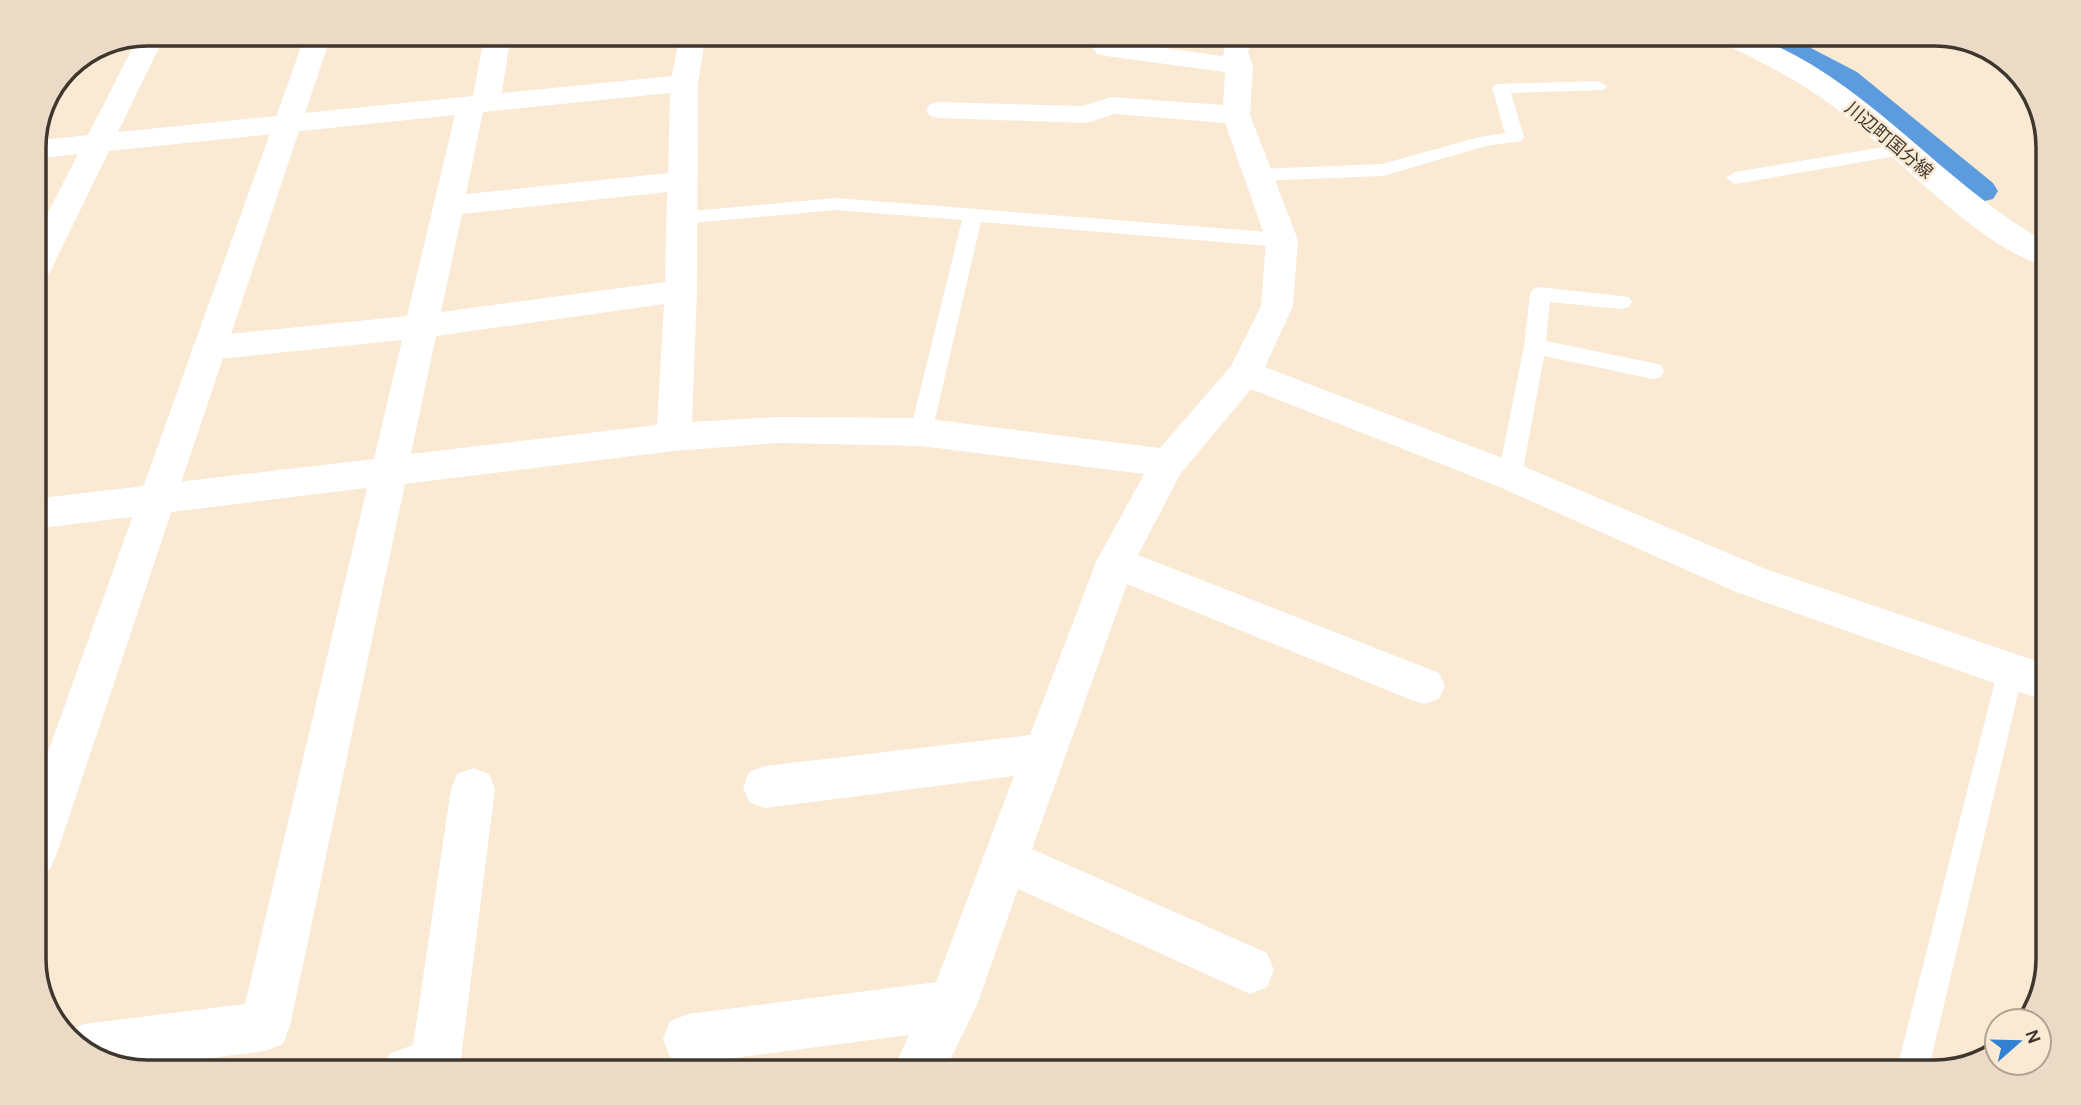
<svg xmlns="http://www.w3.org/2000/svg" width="2081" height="1105" viewBox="0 0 2081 1105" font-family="Karla,'Noto Sans JP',sans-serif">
<rect width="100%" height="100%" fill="#fae9d3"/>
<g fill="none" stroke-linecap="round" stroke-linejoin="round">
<path fill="#5b9bde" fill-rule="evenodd" d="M1741,33h41l75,39 136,111 5,8 -5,8 -13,3 -13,-3 -132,-113 -90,-46z"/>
<g fill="#fff" fill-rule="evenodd">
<path d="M919,33h16l-3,6h-12z"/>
<path d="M1598,81l9,5 -3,4 -93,3 13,44 -3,4 -35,5 -103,30 -124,5 -9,-6 9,-6 123,-5 97,-27 26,-4 -13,-45 3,-4z"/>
<path d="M1901,144l7,2 2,4 -2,4 -173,30 -9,-6 9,-6z"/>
<path d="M836,198l446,35 7,2 3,5 -3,5 -7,2 -301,-25 -49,210 -3,6 -8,3 -8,-3 -3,-6 52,-212 -126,-10 -155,14 -7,-2 -3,-4 3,-4 7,-2z"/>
<path d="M1540,287l89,10 3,5 -3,5 -7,2 -72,-7 -4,39 107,22 8,2 3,6 -3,6 -8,2 -109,-23 -22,120 -4,6 -8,3 -8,-3 -4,-6 26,-130 6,-52 3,-5z"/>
<path d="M2011,657l9,4 4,8 -96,403h-32l102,-403 4,-8z"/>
</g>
<g fill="#fff" fill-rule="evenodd">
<path d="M147,33h19l-48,99 355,-36 12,-63h26l-9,60 170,-17 8,-43h26l-8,50 -1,208 -5,131 85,-5 144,1 239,30 71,-82 30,-60 5,-66 -41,-117 -111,-9 -27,9 -147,-5 -10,-2 -4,-6 4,-6 10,-2 143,4 28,-9 112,8 2,-33 -119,-16 -9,-2 -4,-6 4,-6 9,-2 117,16 5,-23h26l-6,19 5,14 -3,49 48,125 -5,66 -28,61 258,99 240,102 285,97v37l-312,-110 -239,-106 -246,-97 -70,84 -43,82 301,118 6,13 -6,13 -15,5 -15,-5 -282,-115 -95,265 235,104 7,17 -7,17 -17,7 -232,-105 -41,116 -33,67h-52l17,-37 -221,29 -18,-7 -7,-18 7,-18 18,-7 248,-32 78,-206 -249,32 -16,-6 -6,-15 6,-15 16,-6 265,-31 66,-173 48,-88 -223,-28 -144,-3 -103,8 -269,33 -115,542 -7,18 -18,7 -134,17 -35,-8 -30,-29 18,-7 161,-20 122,-516 -334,41v-30l341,-40 28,-119 -193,20 -12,-3 -5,-9 5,-9 12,-3 198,-20 48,-201 -346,36 -60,123 -5,8 -11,3v-43l45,-88 -45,5v-18l55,-6 50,-98zM670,93l-2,80 -202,21 17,-82zM667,192l-2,90 -224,30 21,-98zM664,304l-7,121 -246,29 25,-118z"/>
<path d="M473,768l16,6 6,15 -35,277 -2,6h-76l7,-18 24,-9 38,-256 6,-15z"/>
</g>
<g fill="#fff" fill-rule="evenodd">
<path d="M306,33h26l-275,820 -7,16 -16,6v-84z"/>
<path d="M1710,33c11,0 26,-2 37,1 117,40 194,151 301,209v24c-68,-18 -149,-109 -205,-153 -40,-32 -83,-53 -129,-75z"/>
</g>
</g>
<g text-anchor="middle" stroke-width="5" stroke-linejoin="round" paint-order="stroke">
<g font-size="18" fill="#3e372e" stroke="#fae9d3">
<text transform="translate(1889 140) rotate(40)" y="6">川辺町国分線</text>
</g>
</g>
<path d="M0 0H2081V1105H0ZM147 46H1935A101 101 0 0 1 2036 147V959A101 101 0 0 1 1935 1060H147A101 101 0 0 1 46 959V147A101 101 0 0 1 147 46Z" fill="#ebdbc6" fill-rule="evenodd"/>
<path fill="none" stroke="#3e372e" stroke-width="3.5" d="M147 46H1935A101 101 0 0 1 2036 147V959A101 101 0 0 1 1935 1060H147A101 101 0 0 1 46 959V147A101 101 0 0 1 147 46Z"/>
<g transform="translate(2018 1042) rotate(70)"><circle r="33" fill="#fae9d3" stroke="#afa291" stroke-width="2"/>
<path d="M0-5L12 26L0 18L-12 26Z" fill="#3182d2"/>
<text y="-10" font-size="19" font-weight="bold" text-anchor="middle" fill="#3e372e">N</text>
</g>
</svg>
